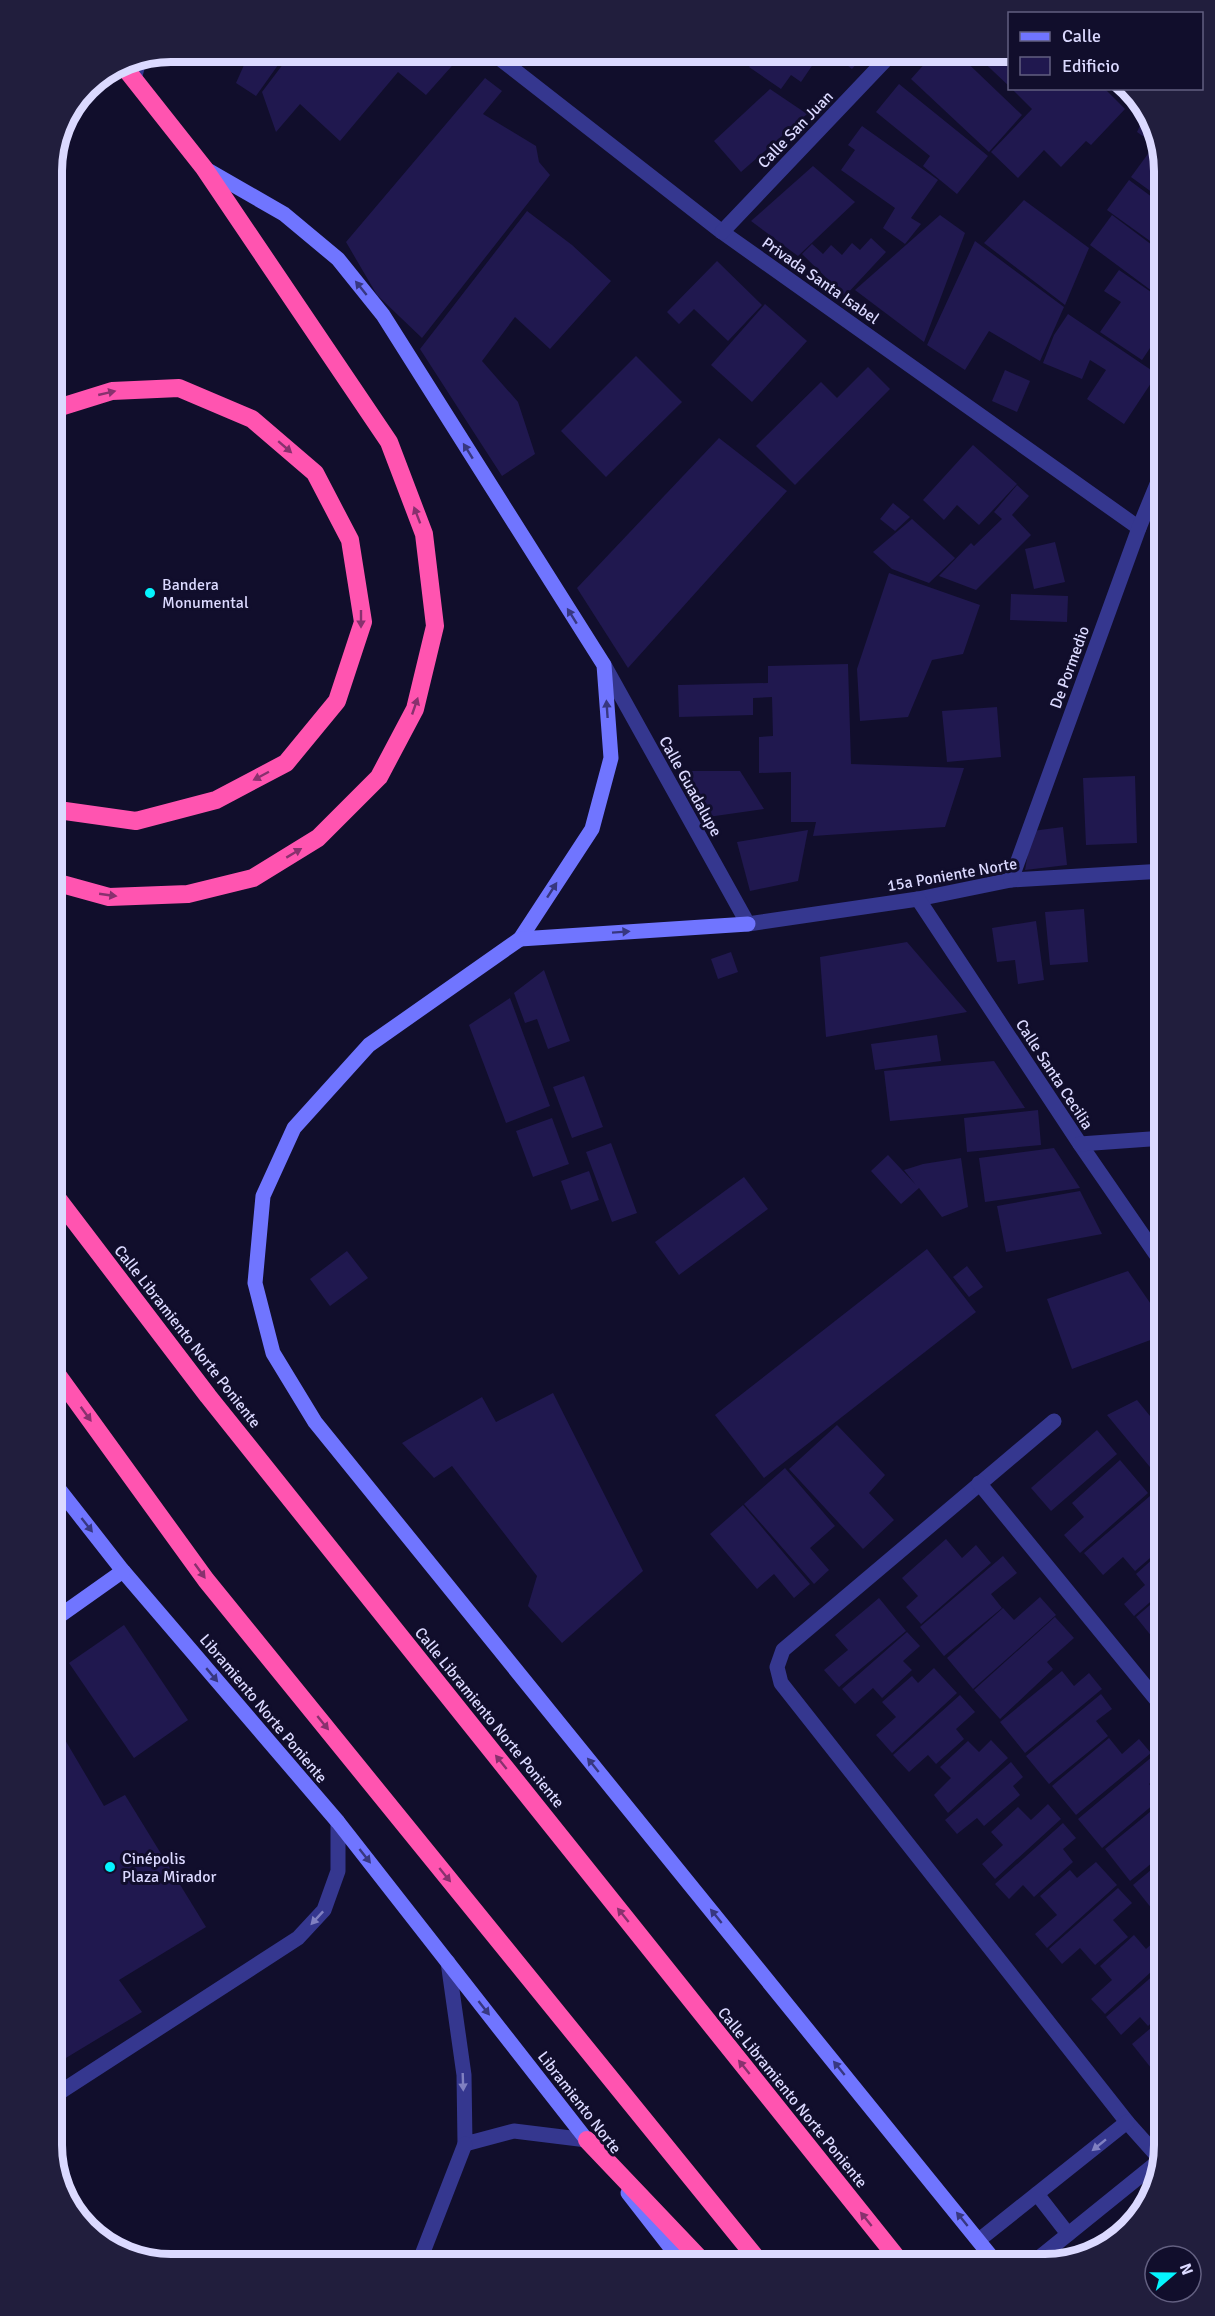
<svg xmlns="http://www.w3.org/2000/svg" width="1215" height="2316" viewBox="0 0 1215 2316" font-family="Signika,sans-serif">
<rect width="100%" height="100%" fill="#110e2c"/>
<g fill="#20184f">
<path d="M222,51h66l-32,45 -20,-13 8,-18z"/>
<path d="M293,51h156l10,7 -33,37 -28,-23 -58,69 -40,-37 -24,28 -14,-40z"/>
<path d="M760,51h62l-21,31 -10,-7 -10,14 -32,-22z"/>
<path d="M829,51h38l-15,18z"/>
<path d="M936,51h19l67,64 -33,37 -78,-73z"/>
<path d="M977,51h33v36l-35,-33z"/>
<path d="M485,78l17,13 -19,23 53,32 3,16 11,13 -128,163 -45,-43 -31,-53z"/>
<path d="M899,84l89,72 -31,38 -34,-28 7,-10 -54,-44z"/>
<path d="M1011,88h93l21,21 -34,36 -5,-4 -25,26 -17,-17 -26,28 -27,-26 41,-43z"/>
<path d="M770,89l37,25 -66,58 -27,-31z"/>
<path d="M1146,113l9,12 4,22 -22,-15z"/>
<path d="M862,126l76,54 -27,38 10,6 -16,20 -22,-16 12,-20 -54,-38 14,-20 -7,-5z"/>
<path d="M1153,147l7,5 4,19v30l-33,-24z"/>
<path d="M813,166l42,36 -57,54 -47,-35z"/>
<path d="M1129,180l35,26v45l-57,-41z"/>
<path d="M1024,200l65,48 -24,57 -81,-62z"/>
<path d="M527,211l45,34 39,36 -61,68 -35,-32 -33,44 36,41 17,52 -33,22 -82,-127z"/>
<path d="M940,215l25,18 -41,109 -69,-52z"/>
<path d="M1112,215l52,39v30l-8,10 -66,-49z"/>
<path d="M871,238l15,14 -41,44 -43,-42 10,-10 11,10 8,-9 11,10 10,-12 8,7z"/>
<path d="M975,241l89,66 -24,54 -51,-30 -24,39 -38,-25z"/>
<path d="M717,261l45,44 -34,36 -34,-32 -15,15 -12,-12z"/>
<path d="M1119,270l45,31v26l-22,33 -42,-28 21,-30 -17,-11z"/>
<path d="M765,304l42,37 -55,61 -41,-37z"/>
<path d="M1068,314l89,60 -33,50 -37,-25 19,-29 -16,-10 -8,19 -39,-16 11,-28z"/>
<path d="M636,356l46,46 -76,75 -45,-46z"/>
<path d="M868,367l22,22 -95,96 -39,-39 65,-64 16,16z"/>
<path d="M1005,370l25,11 -13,31 -25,-11z"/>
<path d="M719,438l68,53 -159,177 -51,-80z"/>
<path d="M973,445l44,39 -38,41 -22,-20 -13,15 -21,-20z"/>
<path d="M1017,485l12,11 -17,19 19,20 -55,55 -37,-14 32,-33 3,3 28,-27 -8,-7z"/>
<path d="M893,503l17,14 -15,14 -15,-12z"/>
<path d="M912,519l43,39 -26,25 -37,-14 -19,-17z"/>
<path d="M1055,542l10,40 -31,7 -9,-40z"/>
<path d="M889,573l91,32 -17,49 -31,6 -24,57 -48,4 -3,-52z"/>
<path d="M1011,594l57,2 -1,26 -57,-2z"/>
<path d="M848,664l3,100 113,4 -19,59 -132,9 3,-14h-25v-50l-32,1v-36l14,-1 -1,-39 -19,1v17l-74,2 -1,-32 90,-2v-17z"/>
<path d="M997,707l4,50 -54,5 -5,-51z"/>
<path d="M678,771h62l24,38 -56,8z"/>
<path d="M1135,776l2,67 -51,2 -3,-67z"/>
<path d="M1063,827l4,38 -42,5 7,-39z"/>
<path d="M808,830l-10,51 -48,10 -13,-49z"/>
<path d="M1164,887v53h-1l-8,-51z"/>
<path d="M1084,909l4,53 -38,3 -5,-53z"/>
<path d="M1036,921l8,59 -26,4 -3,-24 -18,2 -5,-34z"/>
<path d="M907,942l60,70 -141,25 -6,-80z"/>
<path d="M731,952l7,20 -20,7 -7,-20z"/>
<path d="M544,970l26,71 -22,8 -11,-30 -12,4 -11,-30z"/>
<path d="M510,998l40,108 -44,17 -37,-98z"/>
<path d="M937,1035l4,26 -66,9 -4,-26z"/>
<path d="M994,1061l31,47 -135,13 -6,-50z"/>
<path d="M584,1076l19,51 -31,11 -19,-51z"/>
<path d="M1038,1110l3,35 -74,7 -3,-34z"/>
<path d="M552,1118l17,46 -36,13 -17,-46z"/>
<path d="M611,1143l26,70 -25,9 -26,-70z"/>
<path d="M1054,1148l26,40 -95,14 -6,-44z"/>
<path d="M888,1155l28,30 -12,-15 19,-6 38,-6 7,49 -26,10 -23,-29 -18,16 -30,-33z"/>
<path d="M589,1171l10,29 -28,10 -10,-29z"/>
<path d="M744,1177l24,32 -89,66 -24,-33z"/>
<path d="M1080,1191l22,43 -96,18 -9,-46z"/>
<path d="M927,1249l49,63 -212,166 -49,-63z"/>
<path d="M347,1251l21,27 -38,28 -20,-27z"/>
<path d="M967,1266l16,21 -14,10 -16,-20z"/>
<path d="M1128,1271l36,52v12l-92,34 -25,-70z"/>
<path d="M553,1393l90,178 -81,72 -34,-37 9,-30 -85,-110 -18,12 -32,-35 80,-46 14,25z"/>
<path d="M1137,1400l13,16 14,-5v73l-57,-69z"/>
<path d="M837,1425l48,50 -16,18 25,27 -31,29 -74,-80z"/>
<path d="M1097,1430l20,24 -66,57 -20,-23z"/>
<path d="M1120,1460l28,33 -68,60 -16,-18 20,-18 -12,-14z"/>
<path d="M785,1468l50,58 -25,22 19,22 -15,14 -70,-80z"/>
<path d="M1150,1496l14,17v33l-29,25 -12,-14 -20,18 -19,-22z"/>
<path d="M743,1505l67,79 -16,14 -20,-24 -17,15 -47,-55z"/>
<path d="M946,1539l16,19 14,-13 15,18 -70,61 -15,-17 12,-11 -16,-18z"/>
<path d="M1164,1549v41l-30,26 -10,-12 21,-19 -9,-11z"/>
<path d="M1003,1556l14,17 -26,21 11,14 -58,48 -24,-29z"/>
<path d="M1164,1593v36l-11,9 -17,-21z"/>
<path d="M1040,1597l16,18 -83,74 -26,-31 56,-50 11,12z"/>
<path d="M879,1598l27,33 -67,56 -15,-17 24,-20 -13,-15z"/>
<path d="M1055,1617l19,21 -27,24 6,7 -53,50 -26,-29z"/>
<path d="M124,1625l64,95 -54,38 -65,-95z"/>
<path d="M907,1632l13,14 -17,15 9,9 -30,28 -9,-10 -18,16 -13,-15z"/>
<path d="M934,1668l23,25 -65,60 -16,-18 20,-18 -14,-15 30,-26 6,7z"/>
<path d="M1062,1671l12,15 15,-13 13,16 -77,64 -25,-31z"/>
<path d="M1101,1694l11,15 -16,12 12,15 -59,48 -23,-28z"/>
<path d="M960,1695l15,17 -19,17 8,10 -28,25 -8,-9 -19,17 -16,-17z"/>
<path d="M51,1716l53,90 21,-11 81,132 -87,53 23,32 -91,55z"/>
<path d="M1109,1738l13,16 17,-15 12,14 -75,62 -24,-29z"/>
<path d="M991,1740l17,18 -60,55 -14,-18 17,-17 -11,-11 28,-26 11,11z"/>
<path d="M1153,1756l11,14 -15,14 12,14 -59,50 -24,-29z"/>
<path d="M1011,1762l12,15 -10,9 7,9 -36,31 -7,-8 -20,16 -12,-14z"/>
<path d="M1162,1802l2,3v48l-34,28 -25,-32z"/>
<path d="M1048,1804l13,15 -66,60 -13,-15 21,-19 -12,-13 27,-25 13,13z"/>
<path d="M1063,1823l13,15 -13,11 10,13 -39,35 -11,-12 -14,14 -14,-15z"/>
<path d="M1164,1859v57l-4,3 -27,-34z"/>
<path d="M1096,1862l21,23 -70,63 -12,-14 22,-19 -17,-19 30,-26 7,8z"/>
<path d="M1118,1888l14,15 -19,17 15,17 -33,28 -15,-17 -18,16 -13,-15z"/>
<path d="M1134,1935l12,14 10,-9 8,8v12l-59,54 -14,-15 21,-19 -12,-14z"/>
<path d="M1164,1966v45l-16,15 -8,-9 -19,18 -15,-18z"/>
<path d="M1164,2017v56l-5,5 -27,-34z"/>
</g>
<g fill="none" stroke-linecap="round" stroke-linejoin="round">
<g stroke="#35378f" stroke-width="15">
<path d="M448,1962l16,113 1,69 49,-13 73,9"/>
<path d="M51,2098l247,-160 26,-28 14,-39v-49"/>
<path d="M418,2265l47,-121"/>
</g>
<g stroke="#35378f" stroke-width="15">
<path d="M490,51l232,181 417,296"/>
<path d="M134,79l6,-22"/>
<path d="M722,232l172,-181"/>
<path d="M604,665l144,259 170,-25 93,-19 153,-9"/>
<path d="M1011,880l128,-352 25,-61"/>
<path d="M918,899l162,245 84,122"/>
<path d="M1080,1144l84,-6"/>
<path d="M1054,1421l-271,229 -6,17 4,16 346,439 33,37"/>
<path d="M979,1483l185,226"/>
<path d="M1037,2194l31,40"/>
<path d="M979,2240l148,-118"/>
<path d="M1030,2265l130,-105"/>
</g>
<g stroke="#7075ff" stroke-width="15">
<path d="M204,168l80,46 54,45 45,56 221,350 7,93 -19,71 -72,110 -151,106 -75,83 -31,68 -8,87 18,70 42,69 683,843"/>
<path d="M520,939l228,-15"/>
<path d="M51,1479l72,92 215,251 255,326"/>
<path d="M51,1622l72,-51"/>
<path d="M628,2193l56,72"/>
</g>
<g stroke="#ff54b0" stroke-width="18">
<path d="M51,809l85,12 80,-21 70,-37 51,-62 26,-79 -13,-82 -35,-67 -63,-54 -73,-31 -67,3 -61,19"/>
<path d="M51,881l58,16 79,-3 65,-16 65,-40 61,-61 36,-68 20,-83 -11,-92 -35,-92 -185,-274 -83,-105"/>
<path d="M51,1190l157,206 695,869"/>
<path d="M51,1366l155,214 556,685"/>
<path d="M587,2140l119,125"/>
</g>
</g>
<defs><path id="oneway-solid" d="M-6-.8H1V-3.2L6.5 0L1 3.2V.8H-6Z" transform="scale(1.5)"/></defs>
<g fill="#373780">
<use href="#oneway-solid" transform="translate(361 288) rotate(-129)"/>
<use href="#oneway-solid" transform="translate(468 451) rotate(-122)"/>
<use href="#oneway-solid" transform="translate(572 616) rotate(-122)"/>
<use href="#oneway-solid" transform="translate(607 709) rotate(-94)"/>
<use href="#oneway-solid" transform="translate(552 890) rotate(-57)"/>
<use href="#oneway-solid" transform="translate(621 932) rotate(-4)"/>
<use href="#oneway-solid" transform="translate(87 1525) rotate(52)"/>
<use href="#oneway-solid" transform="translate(212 1675) rotate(50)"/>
<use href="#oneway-solid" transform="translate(593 1765) rotate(-129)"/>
<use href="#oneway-solid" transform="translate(365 1856) rotate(52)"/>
<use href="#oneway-solid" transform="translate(716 1916) rotate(-129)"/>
<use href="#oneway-solid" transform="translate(484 2008) rotate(52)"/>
<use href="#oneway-solid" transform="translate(839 2068) rotate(-129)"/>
<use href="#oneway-solid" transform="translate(962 2219) rotate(-129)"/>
</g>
<g fill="#88316e">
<use href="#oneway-solid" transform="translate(107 393) rotate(-13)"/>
<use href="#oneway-solid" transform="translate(285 447) rotate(41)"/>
<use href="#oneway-solid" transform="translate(417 515) rotate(-111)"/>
<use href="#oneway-solid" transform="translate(361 619) rotate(90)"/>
<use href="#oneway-solid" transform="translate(415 706) rotate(-71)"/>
<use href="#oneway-solid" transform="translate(261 776) rotate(152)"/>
<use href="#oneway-solid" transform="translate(294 853) rotate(-31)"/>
<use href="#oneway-solid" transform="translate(108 895) rotate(8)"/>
<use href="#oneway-solid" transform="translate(86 1414) rotate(54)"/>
<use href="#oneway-solid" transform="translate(200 1571) rotate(54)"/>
<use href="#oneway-solid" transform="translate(323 1723) rotate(51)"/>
<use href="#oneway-solid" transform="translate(501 1762) rotate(-129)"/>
<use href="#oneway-solid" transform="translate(445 1875) rotate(51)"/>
<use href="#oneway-solid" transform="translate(623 1915) rotate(-129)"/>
<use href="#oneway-solid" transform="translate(744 2067) rotate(-129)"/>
<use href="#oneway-solid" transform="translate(866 2219) rotate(-129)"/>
</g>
<g fill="#8080c1">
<use href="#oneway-solid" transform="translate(317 1918) rotate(133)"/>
<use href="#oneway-solid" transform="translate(463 2082) rotate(88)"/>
<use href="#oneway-solid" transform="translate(1099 2145) rotate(141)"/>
</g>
<g fill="#05f5ff" stroke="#110e2c" stroke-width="2">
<circle cx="150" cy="593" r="6"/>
<circle cx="110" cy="1867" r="6"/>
</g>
<g text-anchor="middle" stroke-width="6" stroke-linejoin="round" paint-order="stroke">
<g font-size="16" fill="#dbd9ff" stroke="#110e2c">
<text transform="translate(795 129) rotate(-46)" y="6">Calle San Juan</text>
<text transform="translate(821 280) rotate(35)" y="6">Privada Santa Isabel</text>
<text transform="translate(1069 667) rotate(-70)" y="6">De Pormedio</text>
<text transform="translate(691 786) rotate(61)" y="6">Calle Guadalupe</text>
<text transform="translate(952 874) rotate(-10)" y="6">15a Poniente Norte</text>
<text transform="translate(1055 1074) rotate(57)" y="6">Calle Santa Cecilia</text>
<text transform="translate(188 1336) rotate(52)" y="6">Calle Libramiento Norte Poniente</text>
<text transform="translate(264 1708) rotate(50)" y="6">Libramiento Norte Poniente</text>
<text transform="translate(490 1717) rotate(51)" y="6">Calle Libramiento Norte Poniente</text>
<text transform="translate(793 2097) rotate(51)" y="6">Calle Libramiento Norte Poniente</text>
<text transform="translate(580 2102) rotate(52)" y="6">Libramiento Norte</text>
</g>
<g font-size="16" fill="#dbd9ff" stroke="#110e2c" text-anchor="start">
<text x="162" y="590">Bandera<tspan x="162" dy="18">Monumental</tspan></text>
<text x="122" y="1864">Cinépolis<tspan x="122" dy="18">Plaza Mirador</tspan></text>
</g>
</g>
<path d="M0 0H1215V2316H0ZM171 62H1045A109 109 0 0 1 1154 171V2145A109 109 0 0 1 1045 2254H171A109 109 0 0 1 62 2145V171A109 109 0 0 1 171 62Z" fill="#211e3d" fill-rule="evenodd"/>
<path fill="none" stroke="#dbd9ff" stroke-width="8" d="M171 62H1045A109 109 0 0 1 1154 171V2145A109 109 0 0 1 1045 2254H171A109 109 0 0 1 62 2145V171A109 109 0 0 1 171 62Z"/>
<rect x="1008" y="12" width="195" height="78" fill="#110e2c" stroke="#625f80" stroke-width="1.5"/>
<rect x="1020" y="32" width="30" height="9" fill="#7075ff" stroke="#625f80" stroke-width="1.5"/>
<text x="1062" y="42" font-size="18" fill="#dbd9ff">Calle</text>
<rect x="1020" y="57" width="30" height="18" fill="#20184f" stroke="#625f80" stroke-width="1.5"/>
<text x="1062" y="72" font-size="18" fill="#dbd9ff">Edificio</text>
<g transform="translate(1173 2274) rotate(70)"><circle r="28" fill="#110e2c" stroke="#625f80" stroke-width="1.5"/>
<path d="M0-4.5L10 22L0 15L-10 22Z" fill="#05f5ff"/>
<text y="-9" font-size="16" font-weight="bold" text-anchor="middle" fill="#dbd9ff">N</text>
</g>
</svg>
